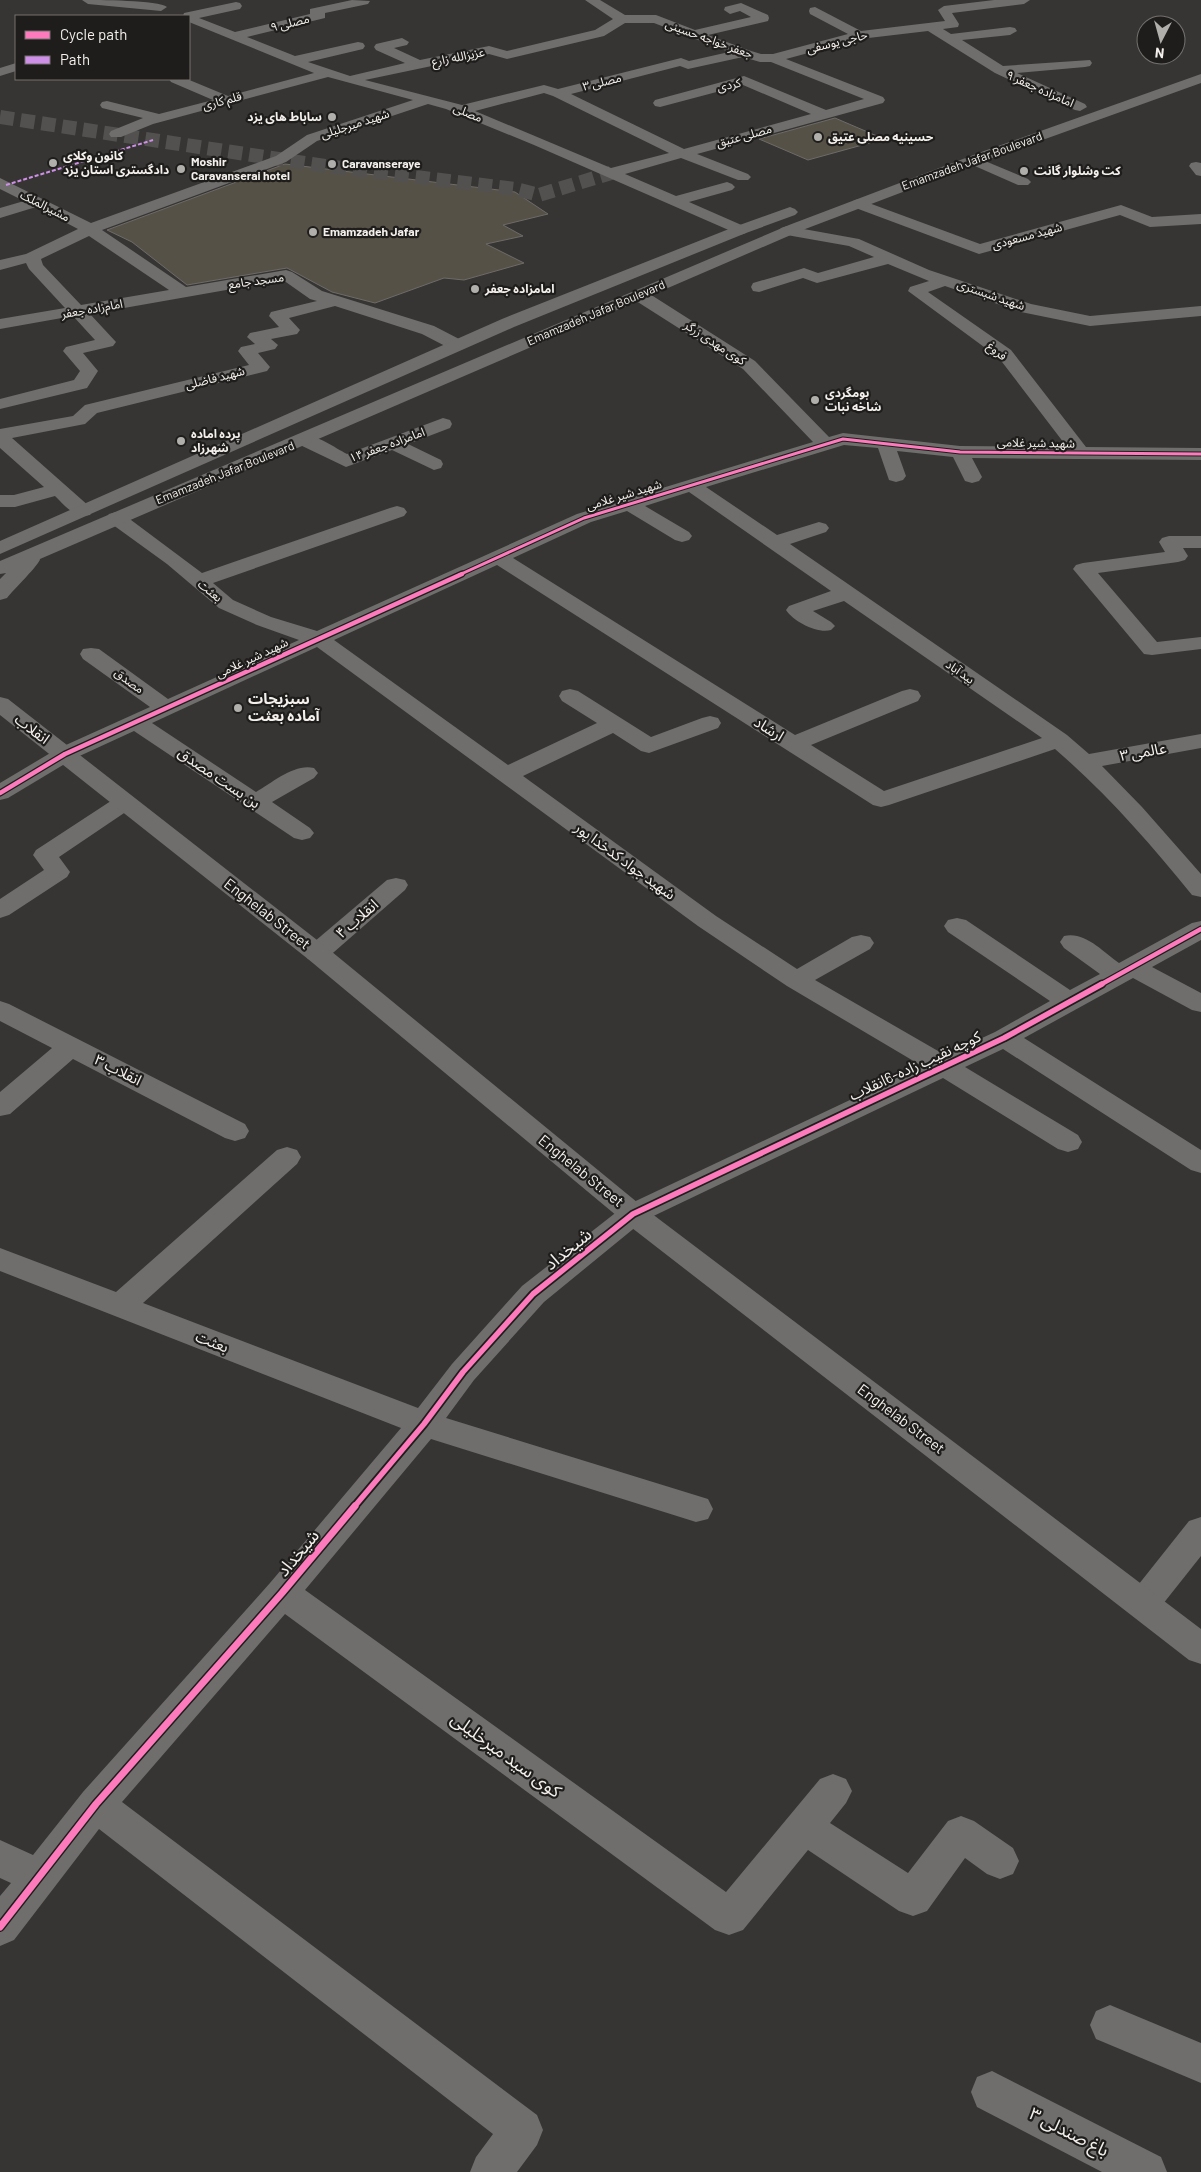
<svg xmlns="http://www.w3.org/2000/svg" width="1201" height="2172" viewBox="0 0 1201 2172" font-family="Barlow,'Noto Sans Arabic',sans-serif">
<rect width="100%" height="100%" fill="#373533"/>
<g fill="#565147" stroke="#6d6b69">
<path d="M835,118l49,21 -76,21 -49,-21z"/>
<path d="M285,164l230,28 33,22 -45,11 20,11 -37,8 38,19 -60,17 -20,-2 -69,25 -43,-11 -45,-24 -100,17 -55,-43 -25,-12z"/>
</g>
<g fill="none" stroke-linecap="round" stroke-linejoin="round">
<path stroke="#53514f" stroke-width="14" stroke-dasharray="14 7" stroke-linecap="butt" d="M0,117l325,49 191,23 23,6 72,-22"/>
<g fill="#6f6e6d" fill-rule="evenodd">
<path d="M82,0c15,0 77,0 85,7l-6,4 -73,-7z"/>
<path d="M352,0l18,1 -2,3 -43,9v5l-78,19 48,19 63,-14 5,1 2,3 -2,3 -55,13 42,14 55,-13 -29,-13 -2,-3 2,-3 26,-6 7,4 -2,3 -13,3 26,12 69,-14 18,5 88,-21 18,-11 -28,-19h15l25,15h31l39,15 56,-13 -11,-6 -10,3 -6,-4 1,-3 16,-4 27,12 1,3 -1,3 -60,14 40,15 13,4h12l75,-20 -38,-20 -1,-3 1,-3 5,-1 46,24 84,-10 -7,-11 6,-4 50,-6h36l-6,4 -72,9 7,11 -1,3 -15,2 8,5 59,-7 5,1 2,3 -7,4 -48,5 41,26 87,-6 2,3 -2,3 -5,1 -68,6 68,31 2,3 -7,4 -5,-1 -80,-37 -67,-42 -68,8 -74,20 97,38 2,3 -2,3 -186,51 51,20 3,3 -3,3h-10l-57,-22 -56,16 51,22 51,-14 5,2 3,3 -3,3 -43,12 57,25 2,3 -2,3 -6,2 -206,-90 -88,-36 -18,-5 -111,37 -31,21 -184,68 84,57 100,-17 6,2 30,19 112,35 29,15 3,4 -3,4 -6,1 -6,-1 -29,-15 -87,-28 -46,12 11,12 -3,4 -26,5 7,6 -3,4 -17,4 12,14 -3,4 -170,42 -12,11 -73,14 78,69 3,4 -3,4c-15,4 -25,-9 -35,-19l-40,11h-15v-12h14l30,-8 -44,-39v-19l73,-13 12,-11 164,-40 -11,-14 3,-4 14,-3 -8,-7 3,-4 29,-6 -10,-11 2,-4 46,-11 -7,-2 -27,-19 -193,34 26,28 -3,4 -30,7 15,18 -11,17 -87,21v-10l74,-19 6,-9 -17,-20 3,-4 29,-7 -22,-24 -73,13v-10l65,-11 -36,-39 -3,-6 -26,7v-10l26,-6 52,-25 -42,-22 -36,11v-10l24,-7 -24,-12v-11l91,45 185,-67 31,-21 106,-35 -85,-23 -175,47 -32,13h-10l-2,-3 2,-3 32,-13 -41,-10 -2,-3 2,-3 5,-1 52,13 54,-14 -42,-18 -2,-3h18l41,17 86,-23 -125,-51v-6h-6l1,-3 52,-11 4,1 2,3 -2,3 -41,9 36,14 75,-18v-5zM625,23h29l75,29 -40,9 -8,-3 -123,31 -14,-4 -82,20 -97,-25 124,-26 18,5 97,-23zM743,57l17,5h11l93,37 -38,11 -82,-34 -89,24 -2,3 2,3 5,1 83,-22 68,29 -127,35 -113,-55 109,-28 8,3zM544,93l9,3 116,57 -58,15 -136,-57zM89,236l80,54 -88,15 -38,-40 -2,-6z"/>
<path d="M16,63v8l-16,5v-8z"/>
<path d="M973,156l55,23 3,3 -3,3h-10l-50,-22 -2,-3 2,-3z"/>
<path d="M1196,162l5,1v13l-5,-1 -7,-9 2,-3z"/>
<path d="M858,199l122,45 141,-39 31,12 49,-3v10l-51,3 -30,-12 -141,39 -126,-47 -3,-3 3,-3z"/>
<path d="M787,226l72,13 70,31 102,34 59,12 111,-10v10l-111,10 -69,-14 -76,-26 -17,6 83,58 75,97 115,1v12l-229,-2 10,19 -3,4 -7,2 -7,-2 -12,-24 -56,-6 9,25 -3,4 -7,2 -7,-2 -11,-32 -34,-3 -138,42 71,48 42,-13 7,2 3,4 -3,4 -36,12 277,191 22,19 112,-20v14l-99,18 40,41 59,67v23l-9,-2c-42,-52 -86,-102 -137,-146l-166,56 -8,2 -8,-2 -376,-240 -163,75 174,125 89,-42 -35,-22 -3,-5 3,-5 8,-2 8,2 73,46 51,-19 8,-2 8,2 3,5 -3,5 -69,25 -8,-2 -28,-18 -90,43 193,140 81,53 55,-32 9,-2 9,2 4,6 -4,6 -55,31 130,75 50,-23 55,-31 -102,-69 -4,-6 4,-6 9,-2 9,2 104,70 30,-16 -36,-26 -4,-6 4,-6c21,-5 39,16 55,27l73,-40 9,-2v19l-49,27 49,26v19l-9,-2 -59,-32 -109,60 177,112v23l-10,-3 -188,-121 -38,18 113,68 4,7 -4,7 -10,3 -10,-3 -115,-71 -300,143 -99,81 -70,78 -28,38 262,81 5,10 -5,10 -12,3 -265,-83 -126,151 421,302 94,-113 13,-5 13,5 6,12 -6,12 -16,20 78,50 40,-52 13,-5 13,5 39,27 6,13 -6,13 -13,5 -13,-5 -22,-16 -38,53 -14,5 -14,-5 -91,-61 -65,80 -14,5 -14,-5 -430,-316 -163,188 415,313 6,15 -6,15 -20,27h-47l6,-15 17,-23 -394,-305 -85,111 -14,6v-50l11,-13 -11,-5v-38l33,15 50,-63 187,-209 131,-155 -401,-157v-23l116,44 161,-142 10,-3 10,3 4,7 -4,7 -154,139 275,105 34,-44 70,-78 101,-79 299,-141 -135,-80 -89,-60 -381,-279 -165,76 104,69c17,-10 39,-29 58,-24l4,5 -4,5 -42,24 38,26 4,5 -4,5 -8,2 -8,-2 -160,-107 -61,28 -65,39 -8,2v-17l57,-34 93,-42 -67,-48 -3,-5 3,-5 8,-1 8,1 69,50 131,-59 -42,-15 -38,-17 -52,-44 -58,-42 -3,-4 3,-4 7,-2 7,2 79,59 188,-65 7,-2 7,2 3,4 -3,4 -191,67 20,17 38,17 46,14 260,-117 236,-72 -70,-73 -110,-70 -2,-4 2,-4h12l110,70 74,76 14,-4 117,13 107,1 -68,-89 -91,-67 2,-4 19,-6 -41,-17 -71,19 -14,-5 -44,14 -6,-1 -2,-4 2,-4 45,-13 6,-2 14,5 56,-16 -25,-11 -68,-12 -2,-3 2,-3zM689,492l142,99 -42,15 -3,4c8,12 32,24 45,20l4,-4 -4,-4 -18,-11 31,-10 198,137 -158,53 -73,-46 107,-44 3,-5 -3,-5 -8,-2 -8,2 -107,44 -282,-177 78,-36 36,-11 48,29 7,2 7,-2 3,-4 -3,-4 -44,-26z"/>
<path d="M443,418l7,2 2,4 -2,4 -42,16 33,16 2,4 -2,4 -7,2 -42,-20 -46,17 -48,-23 -2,-4 2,-4c16,-4 35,11 49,18z"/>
<path d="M1169,536h32v12h-18l5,8 -3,4 -7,2 -80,11 59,69 44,-5v12l-49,6 -8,-1 -71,-85 3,-4 7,-2 82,-11 -6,-10 3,-4z"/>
<path d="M125,795l8,2 4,5 -4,5 -74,50 11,15 -3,5 -58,38 -9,3v-19l44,-29 -11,-15 3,-5 81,-53z"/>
<path d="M396,878l9,2 3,5 -3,5 -79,69 -9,2 -9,-2 -4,-6 4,-6 79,-67z"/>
<path d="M0,1001l9,3 236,120 4,7 -4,7 -10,3 -10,-3 -152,-79 -63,55 -10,2v-24l52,-44 -52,-27z"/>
<path d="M1201,1517v39l-46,58 -12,5 -12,-5 -5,-10 5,-10 58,-73z"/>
<path d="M1110,2005l91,38v40l-105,-44 -6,-14 6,-14z"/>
<path d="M992,2071l169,86 6,15h-65l-125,-65 -6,-15 6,-15z"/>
</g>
<g fill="#6f6e6d" fill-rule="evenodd">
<path d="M1201,74v9l-206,74 -195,74 -760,328c0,5 -27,31 -33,39l-7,2v-21l6,-6 -6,1v-13l789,-336 195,-74z"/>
<path d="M790,207l5,2 3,3 -3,3 -49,18 -232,94 -514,227v-13l502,-222 232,-92z"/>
<path d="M0,697l8,2 318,248 317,260 558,422v35l-12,-4 -566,-439 -315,-262 -308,-244z"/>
</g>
<path stroke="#ce8fe9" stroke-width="2" stroke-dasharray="4 2" stroke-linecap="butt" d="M6,185l147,-45"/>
<defs>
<path id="cycleway-far3" d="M459,575l125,-57 259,-79 117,13 241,2"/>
<g id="cycleway-far2">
<path d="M0,793l65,-39 397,-180"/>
<path d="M1100,985l101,-56"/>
</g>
<path id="cycleway-far1" d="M354,1507l70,-83 39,-52 70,-78 100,-80 371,-176 98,-54"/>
<path id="cycleway" d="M0,1927l96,-123 186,-211 73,-87"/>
</defs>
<use href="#cycleway-far3" stroke="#1f1d1b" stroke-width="5"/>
<use href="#cycleway-far2" stroke="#1f1d1b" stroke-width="7"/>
<use href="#cycleway-far1" stroke="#1f1d1b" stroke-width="9"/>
<use href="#cycleway" stroke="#1f1d1b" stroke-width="10"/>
<use href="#cycleway-far3" stroke="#fd7abc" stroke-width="3"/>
<use href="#cycleway-far2" stroke="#fd7abc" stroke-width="4.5"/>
<use href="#cycleway-far1" stroke="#fd7abc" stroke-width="5.5"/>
<use href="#cycleway" stroke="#fd7abc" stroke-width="7"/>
</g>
<g fill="#b1afac" stroke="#1f1d1b" stroke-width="2">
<circle cx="332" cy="117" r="5"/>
<circle cx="818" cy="137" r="5"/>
<circle cx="53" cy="163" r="5"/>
<circle cx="332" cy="164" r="5"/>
<circle cx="181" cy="169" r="5"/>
<circle cx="1024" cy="171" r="5"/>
<circle cx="313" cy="232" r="5"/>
<circle cx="475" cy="289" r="5"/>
<circle cx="815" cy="400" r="5"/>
<circle cx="181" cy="441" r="5"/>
<circle cx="238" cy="708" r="5"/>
</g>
<g text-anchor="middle" stroke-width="4.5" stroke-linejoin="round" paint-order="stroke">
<g font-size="12" fill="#f3f0ed" stroke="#1f1d1b">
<text transform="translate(290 23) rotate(-14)" y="4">مصلی ۹</text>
<text transform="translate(709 39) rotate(20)" y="4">جعفر خواجه حسینی</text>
<text transform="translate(837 42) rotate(-14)" y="4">حاجی یوسفی</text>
<text transform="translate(458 57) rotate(-11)" y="4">عزیزالله زارع</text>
<text transform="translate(602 82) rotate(-14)" y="4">مصلی ۳</text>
<text transform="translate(729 85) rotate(-12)" y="4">کردی</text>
<text transform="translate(1040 89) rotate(24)" y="4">امامزاده جعفر ۹</text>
<text transform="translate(222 101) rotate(-15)" y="4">قلم کاری</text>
<text transform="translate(468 113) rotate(22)" y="4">مصلی</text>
<text transform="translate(355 124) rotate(-18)" y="4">شهید میرجلیلی</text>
<text transform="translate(744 136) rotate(-15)" y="4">مصلی عتیق</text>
<text transform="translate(972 161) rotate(-20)" y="4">Emamzadeh Jafar Boulevard</text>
<text transform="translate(45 206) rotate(27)" y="4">مشیرالملک</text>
<text transform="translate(1027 236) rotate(-15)" y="4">شهید مسعودی</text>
<text transform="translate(256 281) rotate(-8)" y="4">مسجد جامع</text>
<text transform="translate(991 295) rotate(19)" y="4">شهید شبستری</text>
<text transform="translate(92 309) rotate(-10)" y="4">امام‌زاده جعفر</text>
<text transform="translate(596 313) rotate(-23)" y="4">Emamzadeh Jafar Boulevard</text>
<text transform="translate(715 343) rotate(33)" y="4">کوی مهدی زرگر</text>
<text transform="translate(997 351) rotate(40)" y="4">فروغ</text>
<text transform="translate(215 378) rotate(-14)" y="4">شهید فاضلی</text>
<text transform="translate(1036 443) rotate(1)" y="4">شهید شیر غلامی</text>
<text transform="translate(387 445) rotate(-20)" y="4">امامزاده جعفر ۱۴</text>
<text transform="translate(225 473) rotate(-22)" y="4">Emamzadeh Jafar Boulevard</text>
<text transform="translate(624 495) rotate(-17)" y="4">شهید شیر غلامی</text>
<text transform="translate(210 591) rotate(39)" y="4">بعثت</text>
<text transform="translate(252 658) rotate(-25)" y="4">شهید شیر غلامی</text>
<text transform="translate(960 672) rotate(35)" y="4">بید آباد</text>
<text transform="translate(129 681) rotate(36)" y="4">مصدق</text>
</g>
<g font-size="12" font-weight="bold" fill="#f3f0ed" stroke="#1f1d1b" text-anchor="start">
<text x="322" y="121" text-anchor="end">ساباط های یزد</text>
<text x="828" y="141">حسینیه مصلی عتیق</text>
<text x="63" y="160">کانون وکلای<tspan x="63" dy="14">دادگستری استان یزد</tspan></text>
<text x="191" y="166">Moshir<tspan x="191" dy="14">Caravanserai hotel</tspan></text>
<text x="342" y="168">Caravanseraye</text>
<text x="1034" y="175">کت وشلوار گانت</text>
<text x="323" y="236">Emamzadeh Jafar</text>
<text x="485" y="293">امامزاده جعفر</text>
<text x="825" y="397">بومگردی<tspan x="825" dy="14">شاخه نبات</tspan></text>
<text x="191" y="438">پرده اماده<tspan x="191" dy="14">شهرزاد</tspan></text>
</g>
<g font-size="15" font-weight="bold" fill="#f3f0ed" stroke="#1f1d1b" text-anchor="start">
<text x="248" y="704">سبزیجات<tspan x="248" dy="17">آماده بعثت</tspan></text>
</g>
<g font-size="15" fill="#f3f0ed" stroke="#1f1d1b">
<text transform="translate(32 729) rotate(37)" y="5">انقلاب</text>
<text transform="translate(769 729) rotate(32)" y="5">ارشاد</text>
<text transform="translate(1143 752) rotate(-10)" y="5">عالمی ۳</text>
<text transform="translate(219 778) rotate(34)" y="5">بن بست مصدق</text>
<text transform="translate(625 861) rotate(36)" y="5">شهید جواد کدخدا پور</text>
<text transform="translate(267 914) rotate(38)" y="5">Enghelab Street</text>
<text transform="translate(357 919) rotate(-41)" y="5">انقلاب ۴</text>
<text transform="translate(915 1066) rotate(-25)" y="5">کوچه نقیب زاده-6انقلاب</text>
<text transform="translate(118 1070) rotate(27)" y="5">انقلاب ۳</text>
<text transform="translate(581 1171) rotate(39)" y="5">Enghelab Street</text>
<text transform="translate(212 1342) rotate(21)" y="5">بعثت</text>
<text transform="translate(901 1419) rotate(37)" y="5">Enghelab Street</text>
</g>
<g font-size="18" fill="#f3f0ed" stroke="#1f1d1b">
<text transform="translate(568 1249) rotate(-39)" y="6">شیخداد</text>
<text transform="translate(298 1553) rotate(-50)" y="6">شیخداد</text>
<text transform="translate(506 1755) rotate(36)" y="6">کوی سید میرخلیلی</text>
<text transform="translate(1069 2132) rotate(27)" y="6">باغ صندلی ۳</text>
</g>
</g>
<rect x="15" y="15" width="175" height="65" fill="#1f1d1b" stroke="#74716f"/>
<rect x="25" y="31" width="25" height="8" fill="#fd7abc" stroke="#74716f"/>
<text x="60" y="40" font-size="15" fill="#f3f0ed">Cycle path</text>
<rect x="25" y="56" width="25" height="8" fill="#ce8fe9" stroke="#74716f"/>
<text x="60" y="65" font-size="15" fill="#f3f0ed">Path</text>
<g transform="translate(1161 40) rotate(186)"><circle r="24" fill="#1f1d1b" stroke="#74716f"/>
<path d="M0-4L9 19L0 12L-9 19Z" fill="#b1afac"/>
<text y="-8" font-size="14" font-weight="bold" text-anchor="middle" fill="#f3f0ed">N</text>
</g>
</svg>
